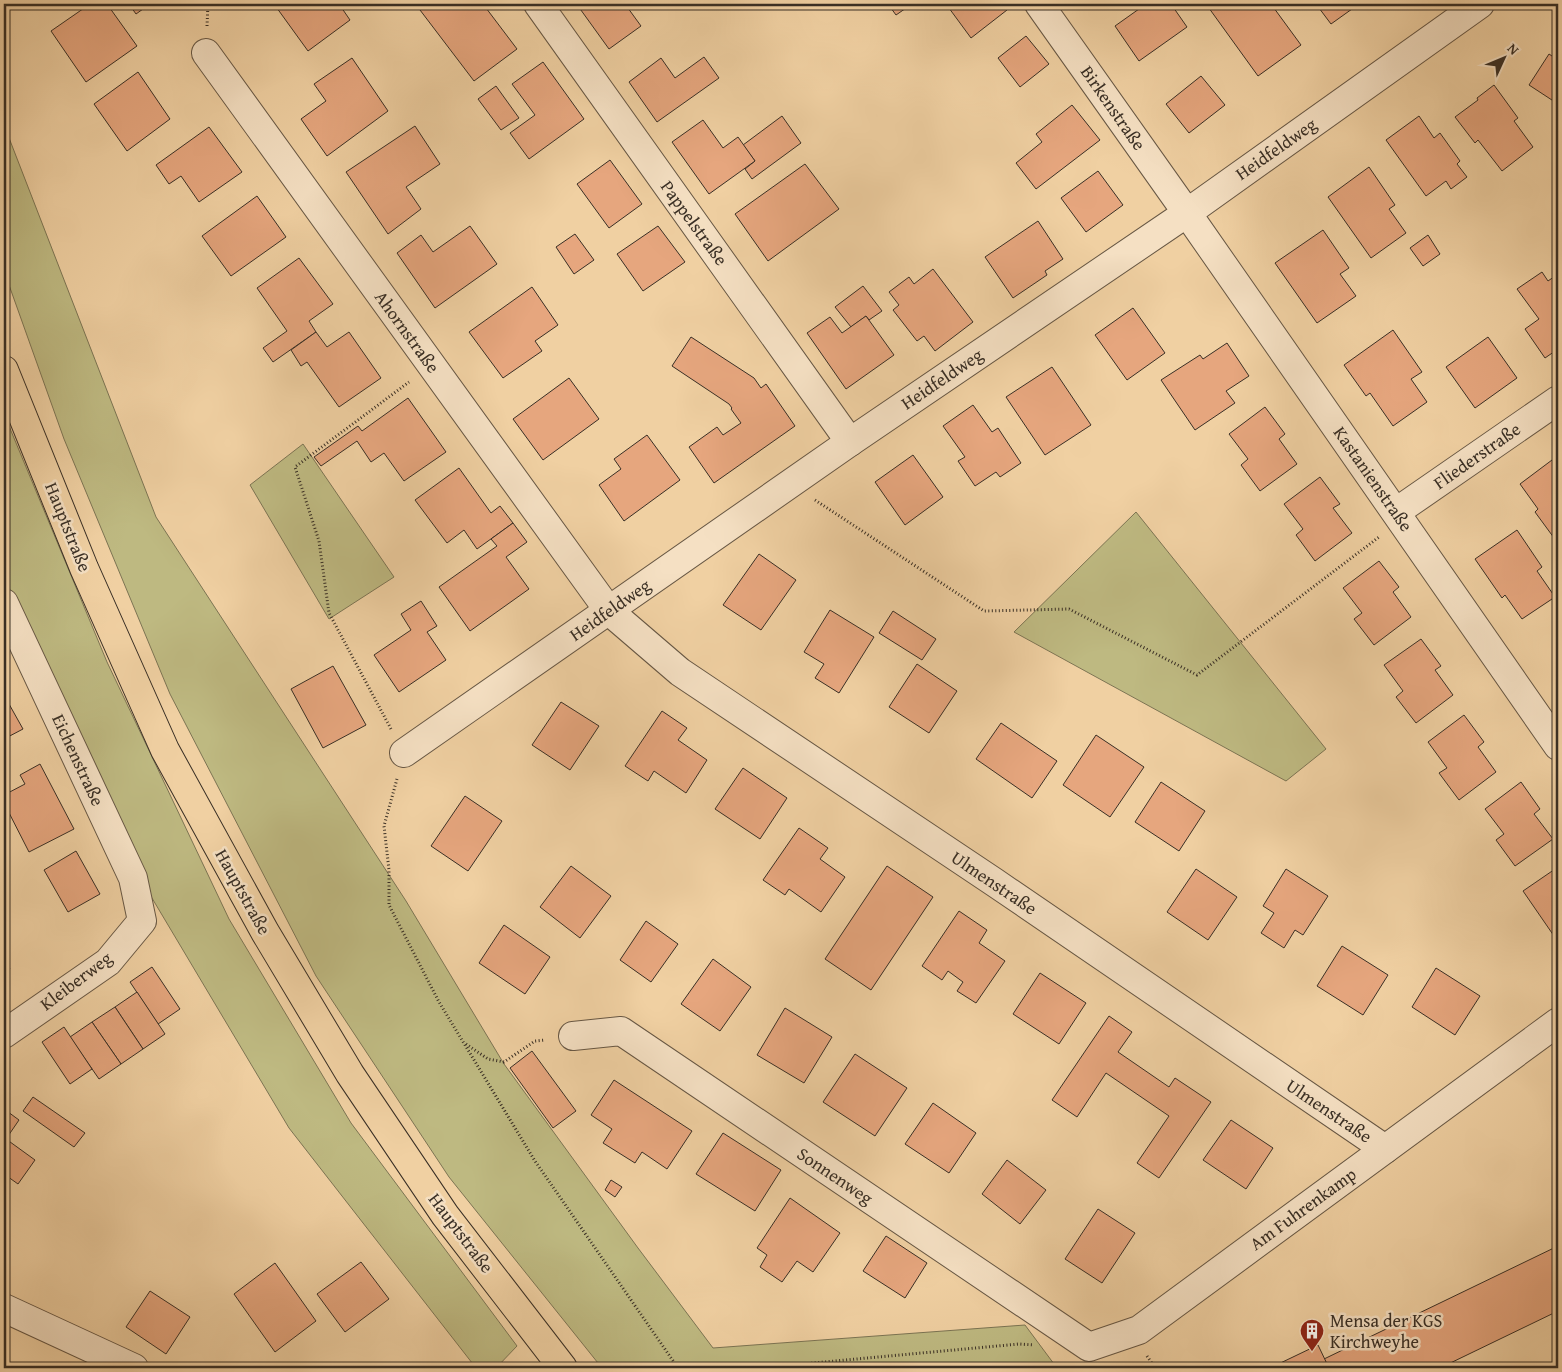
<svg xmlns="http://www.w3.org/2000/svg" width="1562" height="1372" viewBox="0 0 1562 1372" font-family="'Gentium Book Plus',serif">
<rect width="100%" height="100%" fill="#f0d0a2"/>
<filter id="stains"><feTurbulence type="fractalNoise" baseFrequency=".004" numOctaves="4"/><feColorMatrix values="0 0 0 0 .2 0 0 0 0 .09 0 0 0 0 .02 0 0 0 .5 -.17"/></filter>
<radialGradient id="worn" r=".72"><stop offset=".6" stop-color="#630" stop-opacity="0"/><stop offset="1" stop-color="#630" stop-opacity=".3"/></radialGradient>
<g fill="#beb981" stroke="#7c7453">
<path d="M4,125l152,392 250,384 98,163 134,184 75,100 312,-23 32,43h-455l-153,-191 -133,-201 -146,-282 -106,-255 -60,-168z"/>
<path d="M4,414l103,248 122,257 122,204 166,223 -21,22h-20l-187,-240 -146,-245 -139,-295z"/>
<path d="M303,444l91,133 -65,42 -79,-134z"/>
<path d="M1136,512l190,237 -40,32 -272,-149z"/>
</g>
<g fill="#e6a67e" stroke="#392f25">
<path d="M90,4h17l30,42 -51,36 -35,-51z"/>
<path d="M129,4h21l-14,10z"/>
<path d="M274,4h65l11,16 -42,31z"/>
<path d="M429,4h54l34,45 -43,32 -54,-71z"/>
<path d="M581,4h44l16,22 -32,23 -31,-43z"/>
<path d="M888,4h24l-16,11z"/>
<path d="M946,4h56l5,6 -36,28z"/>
<path d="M1146,4h25l16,23 -48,34 -24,-35z"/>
<path d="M1206,4h65l30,41 -43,31z"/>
<path d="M1316,4h43l-28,20z"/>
<path d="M1026,36l23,28 -29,23 -22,-29z"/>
<path d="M1549,54l9,6v44l-29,-19z"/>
<path d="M704,57l15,21 -62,44 -28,-40 32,-24 14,20z"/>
<path d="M352,58l36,53 -61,45 -26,-37 25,-18 -12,-17z"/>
<path d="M543,62l41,57 -55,40 -19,-26 25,-18 -23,-31z"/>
<path d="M138,72l32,47 -43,32 -33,-47z"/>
<path d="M1201,76l24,29 -36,28 -23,-29z"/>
<path d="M1494,85l24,33 -4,3 19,26 -31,24 -24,-31 -3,3 -20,-26 23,-17 -1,-2z"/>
<path d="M496,86l23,32 -18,12 -23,-31z"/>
<path d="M1072,105l28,35 -64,49 -20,-26 26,-21 -6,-8z"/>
<path d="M782,116l19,27 -49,36 -7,-10 10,-8 -12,-16z"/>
<path d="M1419,116l15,22 6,-5 20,28 -3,3 10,13 -16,12 -5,-8 -20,15 -40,-56z"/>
<path d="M703,120l20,28 15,-11 17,24 -46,33 -37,-52z"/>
<path d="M415,126l25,38 -34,23 15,22 -33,25 -42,-62z"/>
<path d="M209,127l33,45 -43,30 -18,-26 -12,8 -13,-19z"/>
<path d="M610,160l32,44 -33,24 -32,-44z"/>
<path d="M805,164l34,45 -71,52 -33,-47z"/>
<path d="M1369,167l26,38 -6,4 17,24 -35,25 -43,-61z"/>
<path d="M1098,171l25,34 -37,27 -25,-34z"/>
<path d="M257,196l29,41 -55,39 -29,-40z"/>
<path d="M1038,221l25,38 -18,12 2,4 -34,23 -28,-41z"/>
<path d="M470,226l27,38 -62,44 -38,-55 24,-18 12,17z"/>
<path d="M658,226l27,36 -42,29 -26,-37z"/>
<path d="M1323,230l26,38 -9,6 16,22 -39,27 -42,-60z"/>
<path d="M575,234l19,26 -20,14 -18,-27z"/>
<path d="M1428,235l12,19 -17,12 -13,-18z"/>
<path d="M299,258l34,46 -24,17 7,11 -43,30 -10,-14 24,-17 -30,-43z"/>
<path d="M933,269l40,53 -38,29 -11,-15 -7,5 -24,-31 6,-5 -10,-13 20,-15 5,7z"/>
<path d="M1542,272l6,9 10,-7v75l-13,9 -20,-29 14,-10 -22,-30z"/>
<path d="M863,286l19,25 -13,9 -3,-4 -15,11 -16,-20z"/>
<path d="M532,287l26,38 -23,16 7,10 -39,27 -34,-46z"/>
<path d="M1133,308l32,45 -38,27 -32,-45z"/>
<path d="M866,316l28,39 -48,34 -39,-56 23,-16 12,16z"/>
<path d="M1393,330l29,42 -11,7 16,23 -34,24 -23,-33 -4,3 -22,-31z"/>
<path d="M316,332l11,15 22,-15 32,46 -42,29 -32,-45 -6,4 -10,-16z"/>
<path d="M691,337l63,41 7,10 5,-4 29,42 -81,57 -25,-36 28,-20 6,8 18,-12 -10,-14 1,-1 -3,-4 -57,-38z"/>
<path d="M1488,337l29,41 -42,30 -29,-41z"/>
<path d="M1227,343l22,33 -23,15 9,12 -40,27 -34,-50 39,-25 3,4z"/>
<path d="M1052,367l39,58 -46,30 -39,-58z"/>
<path d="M569,378l30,41 -56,41 -30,-41z"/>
<path d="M408,398l38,54 -42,29 -20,-28 -13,9 -14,-21 -36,25 -7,-9 44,-31 4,5z"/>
<path d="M973,405l19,27 6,-4 23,35 -21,14 -4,-5 -21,14 -17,-25 7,-4 -22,-31z"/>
<path d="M1265,407l20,27 -6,5 18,25 -37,27 -19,-26 7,-6 -19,-25z"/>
<path d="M647,435l33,45 -56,41 -25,-36 22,-16 -7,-10z"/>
<path d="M913,455l30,42 -38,28 -30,-43z"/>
<path d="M1552,460l6,9 -1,73 -22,-30 3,-3 -18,-25z"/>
<path d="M459,468l32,45 9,-7 13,17 -36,26 -13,-19 -17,13 -32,-43z"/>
<path d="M1320,477l20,27 -7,4 19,25 -37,28 -19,-26 7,-6 -19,-25z"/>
<path d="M513,523l14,19 -21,15 23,32 -59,42 -31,-44 58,-41 -6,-7z"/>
<path d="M1517,530l25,37 -5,4 18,26 -33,22 -17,-24 -3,3 -27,-39z"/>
<path d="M759,554l37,26 -35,50 -38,-25z"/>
<path d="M1379,561l20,26 -6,5 18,25 -37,28 -20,-26 8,-6 -19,-25z"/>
<path d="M421,601l16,25 -10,6 19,28 -47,32 -25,-37 37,-25 -10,-16z"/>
<path d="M830,610l44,27 -35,56 -24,-15 9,-14 -20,-12z"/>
<path d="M893,611l43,28 -14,21 -43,-27z"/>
<path d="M1421,639l20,27 -6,4 18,25 -37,28 -20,-26 7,-6 -19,-26z"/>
<path d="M917,664l40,27 -28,42 -40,-26z"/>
<path d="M333,666l33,59 -43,23 -32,-59z"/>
<path d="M561,702l38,24 -29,44 -38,-25z"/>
<path d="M9,704l14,25 -19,10v-32z"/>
<path d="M662,711l25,17 -9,12 29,20 -21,33 -32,-22 -6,10 -23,-15z"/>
<path d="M1464,715l20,27 -6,5 18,25 -37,28 -20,-27 8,-5 -19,-26z"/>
<path d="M1001,723l56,38 -25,37 -56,-39z"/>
<path d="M1096,735l48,32 -34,50 -47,-32z"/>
<path d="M40,764l34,65 -45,23 -25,-49v-8l21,-11 -5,-9z"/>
<path d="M743,768l44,30 -27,41 -45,-30z"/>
<path d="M1161,782l44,29 -26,40 -44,-29z"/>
<path d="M1521,782l19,27 -6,5 19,25 -38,27 -19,-26 8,-6 -19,-25z"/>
<path d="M465,796l37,25 -34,50 -37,-25z"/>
<path d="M799,828l29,20 -8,11 25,18 -24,35 -32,-23 -4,6 -22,-15z"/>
<path d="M76,851l24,43 -32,18 -24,-42z"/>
<path d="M571,866l40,30 -31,42 -40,-31z"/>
<path d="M887,866l46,31 -62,93 -46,-31z"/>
<path d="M1558,867v66l-4,3 -31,-45z"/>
<path d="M1196,869l41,28 -29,43 -41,-28z"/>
<path d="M1286,869l42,27 -25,39 -8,-5 -11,18 -23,-15 13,-20 -11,-7z"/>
<path d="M959,911l28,19 -8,13 26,18 -29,42 -19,-12 6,-9 -15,-11 -6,9 -20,-14z"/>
<path d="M646,921l32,23 -27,38 -31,-22z"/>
<path d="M504,925l46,32 -25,37 -46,-31z"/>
<path d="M1342,946l46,29 -25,40 -46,-29z"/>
<path d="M713,959l38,28 -31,44 -39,-27z"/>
<path d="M4,961l6,8 -6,5z"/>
<path d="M152,967l28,42 -22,15 -28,-42z"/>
<path d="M1436,968l44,28 -25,39 -43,-28z"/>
<path d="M1040,973l46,30 -27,41 -46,-30z"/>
<path d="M137,992l28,42 -22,15 -28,-42z"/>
<path d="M115,1007l28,42 -22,15 -29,-42z"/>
<path d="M785,1008l47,29 -28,46 -47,-28z"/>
<path d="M1109,1016l23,16 -14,20 51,35 6,-9 36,24 -52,76 -22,-15 32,-47 -63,-43 -29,44 -25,-17z"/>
<path d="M92,1022l29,42 -22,15 -29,-42z"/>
<path d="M64,1027l28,42 -22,15 -28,-42z"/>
<path d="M532,1051l44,60 -23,17 -43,-60z"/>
<path d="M855,1054l52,34 -32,48 -52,-34z"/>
<path d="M614,1080l78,51 -25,38 -25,-17 -7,11 -32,-20 9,-14 -21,-14z"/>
<path d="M33,1097l52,36 -11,14 -51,-36z"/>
<path d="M933,1103l43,30 -27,40 -44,-29z"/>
<path d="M4,1109l15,11 -13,19 29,21 -17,24 -14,-10z"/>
<path d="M1231,1120l42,28 -27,41 -43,-29z"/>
<path d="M723,1133l58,37 -26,41 -59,-37z"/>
<path d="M1007,1160l39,30 -26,34 -38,-30z"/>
<path d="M611,1180l11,7 -7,10 -10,-7z"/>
<path d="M790,1198l50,35 -27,39 -16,-11 -15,21 -22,-15 7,-12 -10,-7z"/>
<path d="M1098,1209l37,24 -33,50 -37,-24z"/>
<path d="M886,1236l41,27 -22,35 -42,-27z"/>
<path d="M1558,1246v65l-118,57h-111l-5,-9z"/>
<path d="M361,1262l28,37 -44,33 -28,-38z"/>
<path d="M275,1263l41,58 -41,31 -41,-58z"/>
<path d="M150,1291l40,26 -24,37 -40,-27z"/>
<path d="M1318,1345l11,23h-59z"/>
</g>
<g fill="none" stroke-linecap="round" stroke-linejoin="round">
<defs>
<g id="minor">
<path d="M538,4l312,438"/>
<path d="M1039,4l148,209 371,533"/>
<path d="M206,53l403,558 71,61 314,210 391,267"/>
<path d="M1396,512l162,-112"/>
<path d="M4,603l129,275 9,43 -34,41 -104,72"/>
<path d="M404,753l446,-311 337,-229 293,-209"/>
<path d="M573,1036l48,-5 468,316 50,-17 419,-308"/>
<path d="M4,1308l130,60"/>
</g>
<path id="major" d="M4,370l80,198 81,182 100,182 85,142 95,141 118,153"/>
</defs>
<use href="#minor" stroke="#675744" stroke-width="30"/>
<use href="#major" stroke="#392f25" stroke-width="30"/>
<g stroke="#392f25" stroke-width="3" stroke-dasharray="1 2.5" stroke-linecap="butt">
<path d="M207,26l1,-22"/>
<path d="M815,500l169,111 85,-2 128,66 182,-138"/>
<path d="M391,729l-62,-116 -10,-72 -24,-74 114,-85"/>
<path d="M397,779l-13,47 5,44v35l50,97 96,159 143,207"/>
<path d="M466,1044l22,15 16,3 31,-21 10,-1"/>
<path d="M1147,1356l8,12"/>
<path d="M759,1368l260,-24 15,1"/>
</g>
<use href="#minor" stroke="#f5e0c3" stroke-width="28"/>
<use href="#major" stroke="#f0d0a2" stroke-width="28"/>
</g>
<defs>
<symbol id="building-pin" viewBox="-11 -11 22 30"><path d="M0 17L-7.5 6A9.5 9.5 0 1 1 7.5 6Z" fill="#8f2418" stroke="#f5e0c3"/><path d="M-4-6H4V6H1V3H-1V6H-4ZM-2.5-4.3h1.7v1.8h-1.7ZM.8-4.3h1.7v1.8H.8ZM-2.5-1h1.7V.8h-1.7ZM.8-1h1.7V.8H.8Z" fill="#fff"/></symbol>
</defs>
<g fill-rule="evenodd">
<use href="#building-pin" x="1298" y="1317" width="28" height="38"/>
</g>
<g text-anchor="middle" stroke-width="5" stroke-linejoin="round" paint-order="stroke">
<g font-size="18" fill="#392f25" stroke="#f5e0c3">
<text transform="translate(1113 108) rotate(55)" y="6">Birkenstraße</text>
<text transform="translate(1276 149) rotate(-35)" y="6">Heidfeldweg</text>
<text transform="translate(694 223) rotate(54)" y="6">Pappelstraße</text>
<text transform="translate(407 332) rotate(54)" y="6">Ahornstraße</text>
<text transform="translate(942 379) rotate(-34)" y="6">Heidfeldweg</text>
<text transform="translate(1477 456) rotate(-35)" y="6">Fliederstraße</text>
<text transform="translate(1373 479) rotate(55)" y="6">Kastanienstraße</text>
<text transform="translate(68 527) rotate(68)" y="6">Hauptstraße</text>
<text transform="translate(610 610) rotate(-35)" y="6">Heidfeldweg</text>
<text transform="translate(78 760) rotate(65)" y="6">Eichenstraße</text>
<text transform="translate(994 883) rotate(34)" y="6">Ulmenstraße</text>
<text transform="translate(243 892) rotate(61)" y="6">Hauptstraße</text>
<text transform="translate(76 981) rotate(-37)" y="6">Kleiberweg</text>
<text transform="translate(1329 1111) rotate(34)" y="6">Ulmenstraße</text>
<text transform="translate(835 1176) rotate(34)" y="6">Sonnenweg</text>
<text transform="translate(1303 1209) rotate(-36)" y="6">Am Fuhrenkamp</text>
<text transform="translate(461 1233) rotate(53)" y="6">Hauptstraße</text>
</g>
<g font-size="18" fill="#392f25" stroke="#f5e0c3" text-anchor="start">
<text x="1330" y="1327">Mensa der KGS<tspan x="1330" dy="21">Kirchweyhe</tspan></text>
</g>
</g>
<rect width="1562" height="1372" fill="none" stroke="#f0d0a2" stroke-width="20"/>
<rect x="5" y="5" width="1552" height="1362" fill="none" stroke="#392f25" stroke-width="2.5"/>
<rect x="10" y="10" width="1542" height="1352" fill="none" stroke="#392f25"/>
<g transform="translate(1504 58) rotate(46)" stroke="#f5e0c3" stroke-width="4" paint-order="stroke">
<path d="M0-4L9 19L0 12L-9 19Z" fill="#392f25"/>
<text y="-8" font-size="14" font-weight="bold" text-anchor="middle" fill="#392f25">N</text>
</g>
<rect width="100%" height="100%" filter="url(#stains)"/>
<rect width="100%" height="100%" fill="url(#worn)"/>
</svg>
